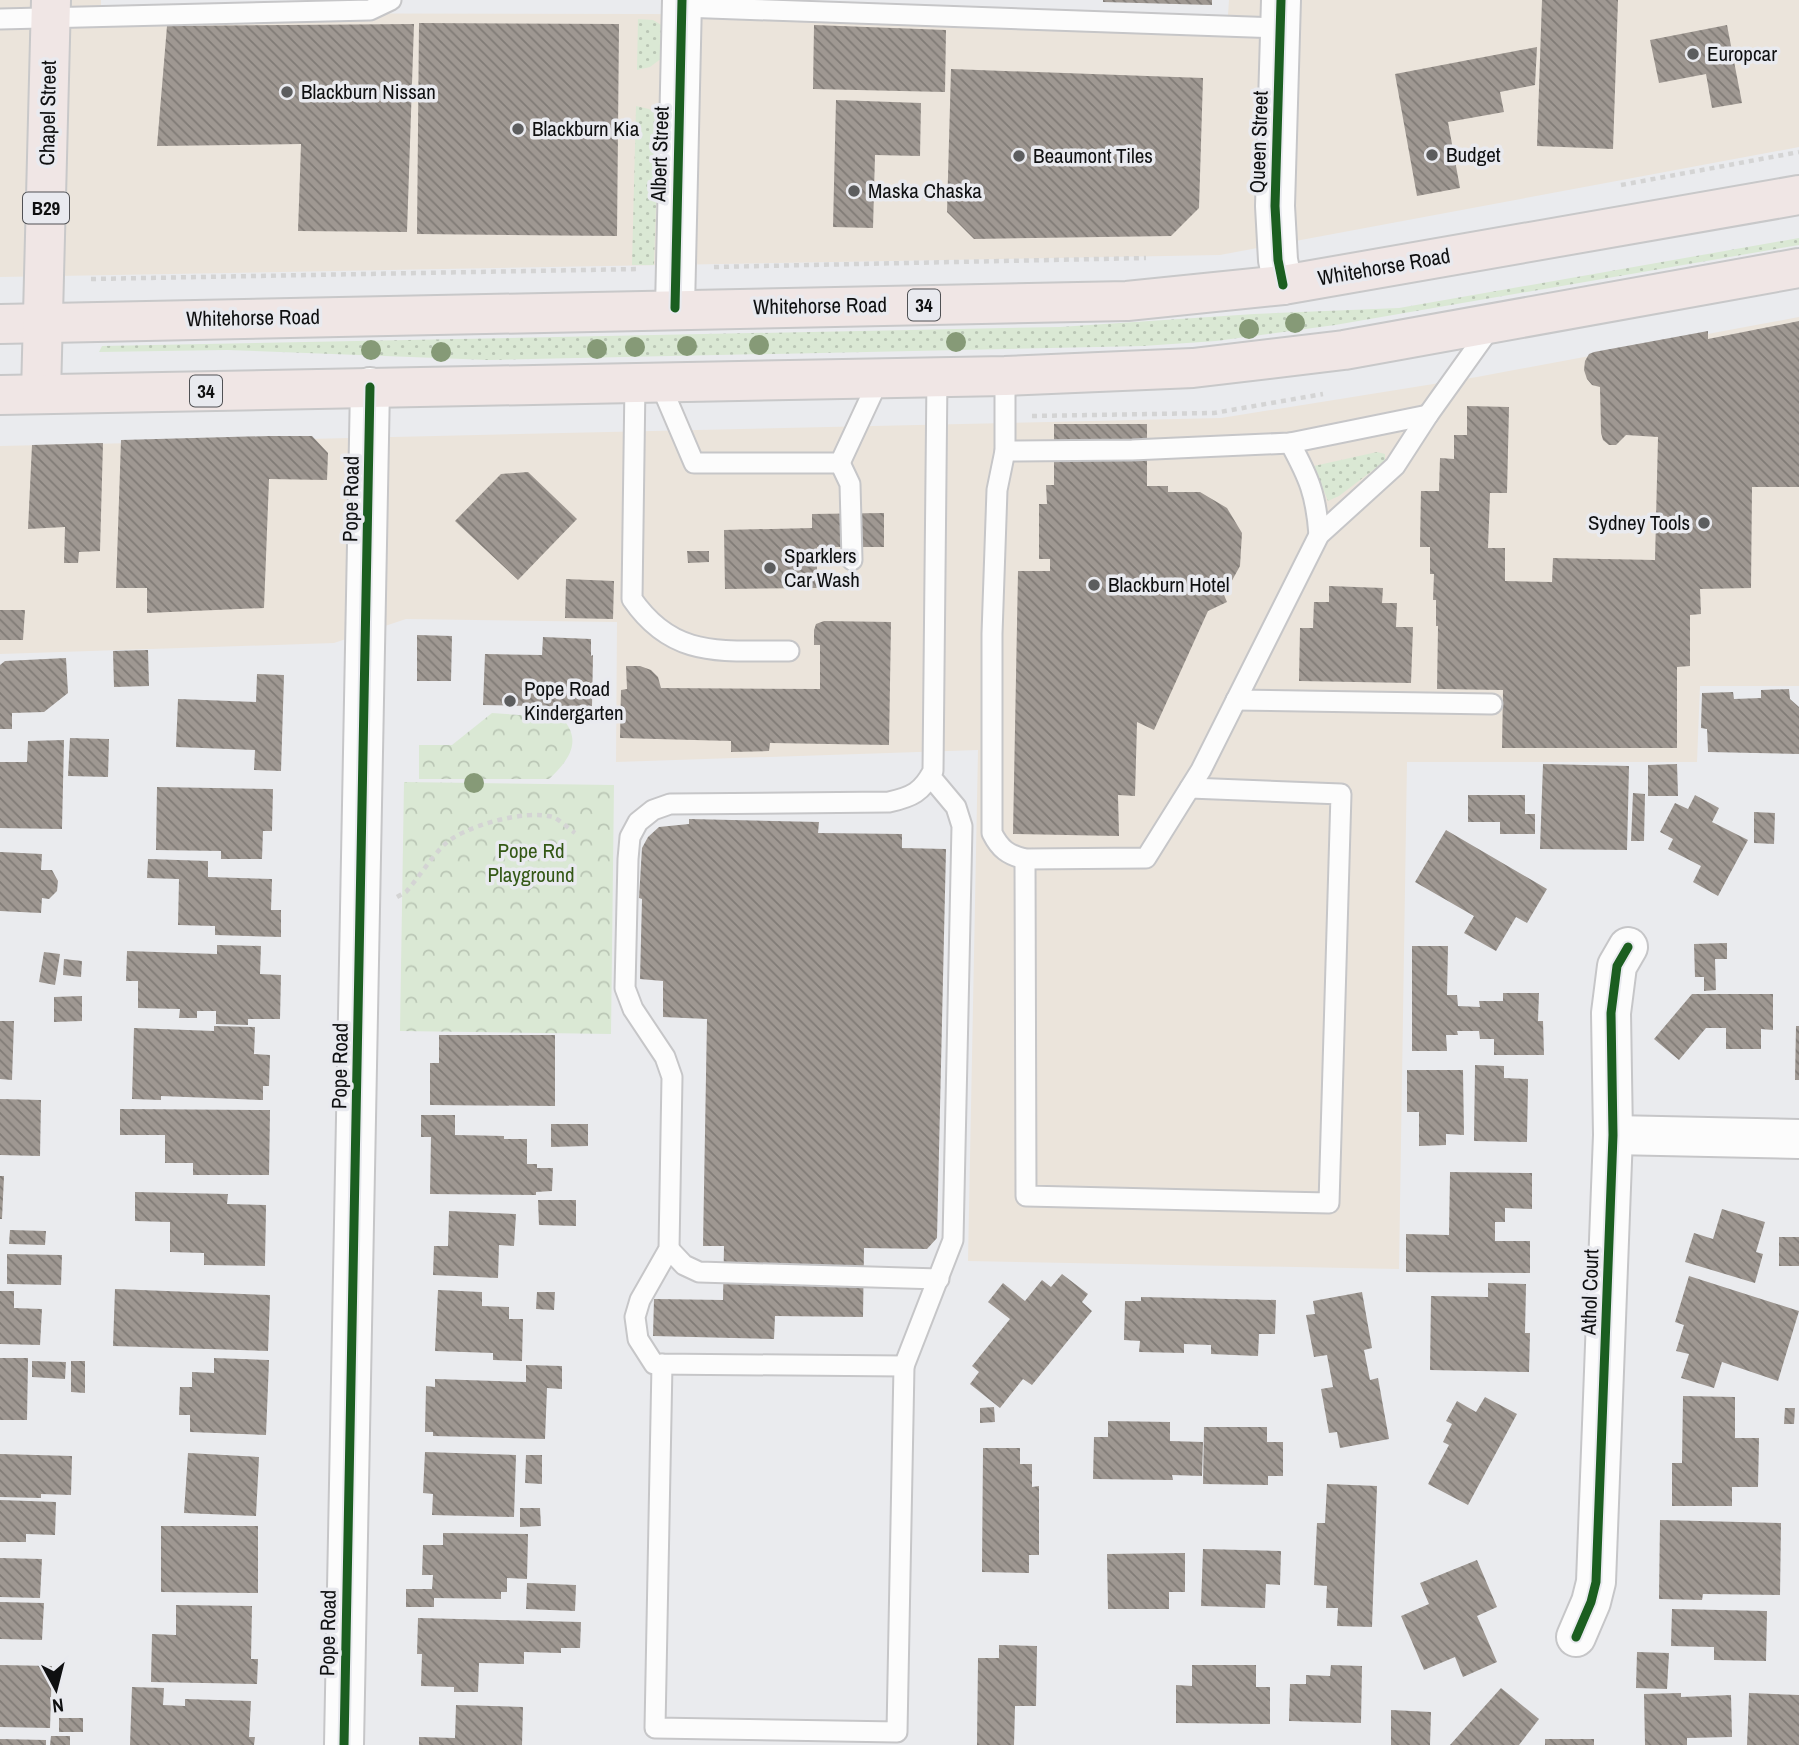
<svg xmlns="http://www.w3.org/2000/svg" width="1799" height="1745" viewBox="0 0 1799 1745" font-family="'Archivo Narrow',sans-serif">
<defs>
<pattern id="grass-dots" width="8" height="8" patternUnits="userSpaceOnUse" patternTransform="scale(1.75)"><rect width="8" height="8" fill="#dae8d4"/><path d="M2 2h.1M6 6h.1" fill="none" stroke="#bac6b5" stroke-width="1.8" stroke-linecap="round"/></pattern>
<pattern id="forest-crowns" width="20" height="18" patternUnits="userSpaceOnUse" patternTransform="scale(1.75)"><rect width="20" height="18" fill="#dae8d4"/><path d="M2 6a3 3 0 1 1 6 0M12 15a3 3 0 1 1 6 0" fill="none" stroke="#bac6b5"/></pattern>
<pattern id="building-back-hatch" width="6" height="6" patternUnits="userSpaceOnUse" patternTransform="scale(1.75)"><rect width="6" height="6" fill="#9f9892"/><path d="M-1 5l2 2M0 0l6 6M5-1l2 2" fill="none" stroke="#807b76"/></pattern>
</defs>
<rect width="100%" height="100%" fill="#eaebee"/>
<g fill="#ebe4db">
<path d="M0,0h101v13l1127,2 1,-15h570v147l-579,108 -1220,22z"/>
<path d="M1799,317v369h-99l-3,76h-290l-8,507 -431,-8 10,-511 -362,12 1,-140 -211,-3 -72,24 -334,11v-208l1221,-28 256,-41z"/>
</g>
<g fill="url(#grass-dots)">
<path d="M638,19l15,1 10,6 -1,32 -12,9 -13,3z"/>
<path d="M636,106l13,3 10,8 -5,148h-22z"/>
<path d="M1799,238v7l-464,80 -119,16 -73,5 -654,14 -262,-10 -128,2 3,-6 958,-19 194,-13 145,-6z"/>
<path d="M1377,452l8,2v7l-46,35 -11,5 -14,-35z"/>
</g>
<g fill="url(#forest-crowns)">
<path d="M492,713l70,5c22,24 5,44 -13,61h-130v-34h33z"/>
<path d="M404,782l210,3 -3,249 -211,-3z"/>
</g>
<g fill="url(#building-back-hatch)">
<path d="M1103,0h109v5l-109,-3z"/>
<path d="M1542,0h76l-5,149 -76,-3z"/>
<path d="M419,23l200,1 -2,212 -200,-2z"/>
<path d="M414,24l-7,208 -109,-1 3,-87 -144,2 10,-120z"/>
<path d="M814,25l132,5 -1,62 -132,-3z"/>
<path d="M1727,25l15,78 -30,5 -6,-34 -47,9 -9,-43z"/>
<path d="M1537,47l-2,38 -35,7 4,20 -56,10 12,66 -43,8 -22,-122z"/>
<path d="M951,69l252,9 -4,130 -28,28 -197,3 -27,-27z"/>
<path d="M836,100l85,3 -1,53 -45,-1 -2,73 -40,-1z"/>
<path d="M1799,321v166h-47l-1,101 -51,1 1,25 -11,1v51l-13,1v81h-175l1,-58 -66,-1 1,-63h-2v-26h-3l1,-26h-4v-27h-10l1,-56h18l1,-33 14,1v-24h13v-29l42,1 -2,86h-17l-2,55h17v33l47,1 1,-24 102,2 3,-123 -32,-2 -10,10h-7l-6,-5 -2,-7 -1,-46 -8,-2 -5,-6 -3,-9 1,-9 4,-7 5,-2 114,-21v8z"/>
<path d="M1054,424h93v62h21v6h32l27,16 15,25 -2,33 -16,29 3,7 -19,9 -54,119 -17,-8 -2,74 -17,-1 1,41 -106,-2 5,-263h32v-12h-11v-55h8l-1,-19h8z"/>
<path d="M269,436h43l16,17 -1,27 -58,-1 -5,129 -117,5v-25h-31l5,-148z"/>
<path d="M103,443l-3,108 -21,1 -1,11h-14l1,-36 -37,2 4,-84z"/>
<path d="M528,472l49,47 -59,61 -63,-59 46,-47z"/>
<path d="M884,513v34h-67v41l-92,1 -1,-59 88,-2v-14z"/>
<path d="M687,551h22v11l-21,1z"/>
<path d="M566,579l48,2 -1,38 -48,-1z"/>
<path d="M1329,586l54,2 -1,15h15l-1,24h17l-2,56 -112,-2 1,-53h13l1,-26h15z"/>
<path d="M0,610h25l-2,30h-23z"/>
<path d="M824,621l67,1 -2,123 -119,-2 -1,8 -38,1v-11l-111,-3 1,-48 6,-1 -1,-23h14l11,4 7,7 3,11 159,1v-44h-6v-15l2,-6z"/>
<path d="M417,635l35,1 -1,45h-34z"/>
<path d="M543,637l48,2v17l2,-1 -1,52 -109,-2 2,-51 57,1z"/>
<path d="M148,650l1,36 -35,1 -1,-36z"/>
<path d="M66,658l2,35 -24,19 -32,1v16h-12v-64l5,-4z"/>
<path d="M257,674l27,1 -3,96 -27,-1 1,-20 -79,-3 2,-48 78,3z"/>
<path d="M1789,689l1,10 9,8v47l-91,-2 -1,-23 -6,-1 1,-35 31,-1 1,7 27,-1v-8z"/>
<path d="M70,738l39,1 -1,38 -40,-1z"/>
<path d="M64,740l-2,89 -62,-1v-66h27l1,-21z"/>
<path d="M1543,764l86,2 -2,84 -87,-1z"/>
<path d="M1677,764l1,32h-30v-31z"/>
<path d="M157,787l116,2 -1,42h-9l-1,28h-41v-8l-65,-1z"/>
<path d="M1633,793l12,1 -1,47h-13z"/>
<path d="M1468,795h57v19h10v20h-35v-12h-32z"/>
<path d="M1695,795l24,13 -7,14 36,18 -30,56 -25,-14 8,-16 -33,-17 5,-10 -13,-7 15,-29 13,6z"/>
<path d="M1754,812l21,1 -1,31 -20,-1z"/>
<path d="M689,819l130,3 -1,11 84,1v14l44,1 -9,389 -10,11 -63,-1 -1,69 -88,-1 -1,23 -121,-3 1,-37 69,1 1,-54h-21l4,-227 -44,-2v-36l-23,-2 2,-80 -3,-1 3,-50 6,-11 11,-10 30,-3z"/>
<path d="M1446,830l101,59 -20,34 -11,-6 -20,34 -32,-18 10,-17 -59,-34z"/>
<path d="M0,852l42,2 -1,16h11l6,11 -1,10 -8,8 -7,-1 -1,15 -41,-2z"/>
<path d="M148,859l60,2v16l64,2 -1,31h10v27l-66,-2v-9l-37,-1 1,-46 -32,-1z"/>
<path d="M1727,943v16h-12l1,31 -12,1v-14h-9l-1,-33z"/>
<path d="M217,945l44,1 -1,28 21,1 -1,44h-32v6l-32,-1v-13h-19v7h-18l1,-9 -42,-1v-27h-12l1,-30 90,3z"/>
<path d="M1412,946h36l-1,49h10l1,11 22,1 -1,-6h24v-8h36l-1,28h5l1,34h-50v-16h-14l-1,-8h-22l1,4h-12l1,16h-35z"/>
<path d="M44,952l16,2 -5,31 -16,-3z"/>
<path d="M64,959l18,2 -1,16 -18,-2z"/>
<path d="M1692,994h81v36l-12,-1v20h-35v-21h-20l-27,32 -25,-21z"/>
<path d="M82,996v25l-28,1v-25z"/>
<path d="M0,1021h14l-2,59 -12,-1z"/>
<path d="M214,1026l41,1 -1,27 16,1 -1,31h-6v14l-102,-4v4l-29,-1 2,-71 80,3z"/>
<path d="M1796,1026h3v54h-4z"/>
<path d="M439,1035h116v71l-125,-1v-42h9z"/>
<path d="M1475,1065l29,1v12l24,1 -1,63 -53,-1z"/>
<path d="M1407,1070h56l1,65 -18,-1v11l-27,1v-34h-12z"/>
<path d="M0,1099l41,1 -1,56 -40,-1z"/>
<path d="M120,1109l150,1 -1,65h-76v-12h-28v-28h-45z"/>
<path d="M421,1115h34v20l49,1v3h23v25h10v4h16l-1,23 -16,1v3l-106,-1 1,-57h-10z"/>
<path d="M551,1124h37v22l-37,1z"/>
<path d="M1450,1172l82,1v36l-27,-1v14h-10v19h35v32l-124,-1v-38l43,1z"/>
<path d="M0,1176h4l-2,43h-2z"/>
<path d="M135,1192l93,2 -1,10 39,1 -1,61 -61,-1v-12l-34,-1v-30l-35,-1z"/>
<path d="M538,1200h38v26l-37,-1z"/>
<path d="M1722,1209l43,13 -9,30 7,2 -8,29 -70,-21 9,-29 19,6z"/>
<path d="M449,1211l67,3 -2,32 -15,-1 -1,33 -65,-3 1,-29h14z"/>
<path d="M10,1230l36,1 -1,14 -36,-1z"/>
<rect x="1779" y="1237" width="20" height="29"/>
<path d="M7,1254l55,1 -1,30 -54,-1z"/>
<path d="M1062,1274l26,20 -6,8 10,9 -60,74 -9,-6 -23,29 -30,-24 9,-12 -7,-6 38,-47 -22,-17 15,-19 22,18 17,-21 9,7z"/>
<path d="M1689,1276l110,35 -21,70 -56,-19 -8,26 -33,-10 8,-24 -13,-3 8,-26 -9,-3z"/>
<path d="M1488,1283l38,1 -1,49h5l-1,39 -99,-2 1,-74 57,1z"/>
<path d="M115,1289l155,6 -2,56 -155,-5z"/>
<path d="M438,1290l44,2v14l27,1v12h14l-1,42 -29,-1v-7l-58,-2z"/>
<path d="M0,1291h14v17l28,1 -2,36 -40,-1z"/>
<path d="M537,1292h18l-1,18 -18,-1z"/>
<path d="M1362,1292l10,56 -8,2 6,30 8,-2 11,61 -49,9 -3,-16 -8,1 -8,-44 12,-2 -6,-32 -13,2 -8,-42 9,-1 -2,-13z"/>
<path d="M1141,1297l135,3 -1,34h-16l-1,22 -47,-2v-9l-27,-1v9l-45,-1 1,-11 -16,-1 1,-39h16z"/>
<path d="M0,1358h28l-1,62h-27z"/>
<path d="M214,1358l55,2 -3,75 -76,-3v-17h-11l1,-28h12v-15l22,1z"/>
<path d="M32,1361l34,1 -1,17 -33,-2z"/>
<path d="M71,1361h14v32l-14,-1z"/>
<path d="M526,1365l36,1v23l-15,-1 -2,51 -112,-3v-4h-8l1,-46 9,1v-8l91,3z"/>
<path d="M1683,1396l52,1v41h24l-1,49h-26v19h-60v-43h10z"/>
<path d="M1485,1397l32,17 -49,91 -40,-21 21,-39 -6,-3 9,-18 -6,-3 11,-20 19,11z"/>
<path d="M994,1407l1,15 -15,1v-15z"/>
<path d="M1785,1408h10l-1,16h-10z"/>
<path d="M1108,1421l62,1v19l33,1 -1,34 -30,-1 1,5 -80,-1 1,-42h14z"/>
<path d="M1204,1427h63v15h16v34h-15v9l-65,-1z"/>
<path d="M983,1448h37v16h12v23l7,-1v69h-10v18l-47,-1z"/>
<path d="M425,1452l91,3 -2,62 -82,-2 1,-21 -10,-1z"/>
<path d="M188,1453l71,4 -3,59 -72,-3z"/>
<path d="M0,1454l72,2 -1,39 -30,-1v4l-41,-1z"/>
<path d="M526,1455h16v29l-17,-1z"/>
<path d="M1327,1484l50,2 -5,141 -35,-1 1,-18h-12l1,-22 -13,-1 3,-62h8z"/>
<path d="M0,1500l56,2 -1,33 -29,-1v8h-26z"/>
<path d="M520,1508h20l1,18 -21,1z"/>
<path d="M1660,1520l121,3 -1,72 -77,-1 -1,6 -43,-1z"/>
<path d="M161,1526h97v67l-97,-1z"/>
<path d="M443,1533l85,1 -1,45 -20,-1v14h-6v7l-67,-1v9h-28v-18h26l1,-14h-11l1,-30h20z"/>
<path d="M1203,1549l78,2 -1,34 -14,-1 -1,24 -64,-2z"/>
<path d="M1185,1553v39h-16v17h-61l-1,-55z"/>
<path d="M0,1558l42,1 -2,39 -40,-1z"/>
<path d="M1477,1560l20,47 -20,9 20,46 -34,15 -8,-20 -31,13 -23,-54 28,-12 -9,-21z"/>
<path d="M527,1583l49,2 -1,26 -49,-2z"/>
<path d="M0,1602l44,1 -2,37 -42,-1z"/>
<path d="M176,1605l76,1 -1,53h7l-1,25 -106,-2 1,-48 24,1z"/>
<path d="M1672,1609l95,2 -1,50 -52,-1v-13l-43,-1z"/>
<path d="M418,1618l163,4 -1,26h-19v5l-37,-1v12l-45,-1 -1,29h-24v-5l-33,-1 1,-32h-5z"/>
<path d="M999,1645l38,1 -1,60h-21l-1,39h-37l1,-87h21z"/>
<path d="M1637,1652l32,1 -2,36 -31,-1z"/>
<path d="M0,1665l52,1 -2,62 -50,-1z"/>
<path d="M1192,1665h64v22h14v37l-94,-1v-38l16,1z"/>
<path d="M1331,1665l31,1 -1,57 -72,-2 1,-37h16v-9l24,1z"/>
<path d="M132,1687l32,1 -1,17 22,1v-7l66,2 -2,36h6l-1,8h-124z"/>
<path d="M1501,1688l38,31 -20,26h-69z"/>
<path d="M1681,1693v4l50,-2 1,42 -45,1v7h-42l-1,-51z"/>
<path d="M1749,1693l50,2v50h-52z"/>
<path d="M456,1705l67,2 -1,38h-103v-8l36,1z"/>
<path d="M1391,1710l40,2 -1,33h-39z"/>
<rect x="59" y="1718" width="24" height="14"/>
<path d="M51,1736h19v9h-20z"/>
<path d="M0,1739l46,1v5h-46z"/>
<rect x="1545" y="1739" width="49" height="6"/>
</g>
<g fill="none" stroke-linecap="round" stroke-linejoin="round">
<defs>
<g id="service">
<path d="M682,7l598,21"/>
<path d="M0,19l370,-9 21,-10"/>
<path d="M1005,376v75l-8,39 -5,144v199c8,16 16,22 33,26l121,-1 55,-88 118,-235 76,-69 33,-51 65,-91"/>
<path d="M659,381l35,82h146l40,-86"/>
<path d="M635,382l-3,217c42,61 91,51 157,52"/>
<path d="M1290,443c19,35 26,51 29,92"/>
<path d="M1005,451l127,-1 158,-7 138,-28"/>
<path d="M840,463l10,21 2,76"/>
<path d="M1236,700l256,4"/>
<path d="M930,776l26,31 6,19 -9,414 -49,126 -250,-2 -16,-25 -3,-22 5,-17 29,-51 3,-172 -7,-20 -32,-48 -8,-21 3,-129 2,-22 8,-15 15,-12 17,-6 219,-2c23,-5 33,-10 44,-31l4,-395"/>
<path d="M1025,859l1,337 303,7 12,-409 -151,-6"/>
<path d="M669,1249l15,16 15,7 240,7"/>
<path d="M662,1364l-7,364 242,4 7,-366"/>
</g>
<g id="minor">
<path d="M1281,0l-6,206 3,54 5,25"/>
<path d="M675,308l7,-308"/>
<path d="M1613,1135l186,4"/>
<path d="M1576,1637l15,-35 5,-20 17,-447 -2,-122 6,-47 11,-19"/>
<path d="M344,1745l26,-1358"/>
</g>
<g id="primary">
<path d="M0,324l1127,-23 156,-16 516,-90"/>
<path d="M41,394l10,-394"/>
<path d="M0,395l1005,-19 188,-8 151,-18 455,-82"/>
</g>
</defs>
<use href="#service" stroke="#c6c6c8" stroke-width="23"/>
<use href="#minor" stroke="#c6c6c8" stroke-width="42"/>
<use href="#primary" stroke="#c8c8c9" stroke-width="42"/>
<g stroke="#d4d4d4" stroke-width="4.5" stroke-dasharray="5 5" stroke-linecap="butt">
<path d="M1621,185l178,-33"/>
<path d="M714,267l432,-9"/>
<path d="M91,279l548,-10"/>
<path d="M1032,416l182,-3 109,-19"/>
<path d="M397,897l9,-5c13,-15 24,-33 38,-47 19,-19 82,-36 109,-28 7,3 15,11 22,16"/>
</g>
<use href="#service" stroke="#fcfcfc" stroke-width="19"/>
<use href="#minor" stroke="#fcfcfc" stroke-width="38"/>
<use href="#primary" stroke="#f0e6e5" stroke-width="38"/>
<defs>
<g id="cycleway">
<path d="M1281,0l-6,206 3,54 5,25"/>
<path d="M675,308l7,-308"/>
<path d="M1576,1637l15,-35 5,-20 17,-447 -2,-122 6,-47 11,-19"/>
<path d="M344,1745l26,-1358"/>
</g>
</defs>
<use href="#cycleway" stroke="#e9eaef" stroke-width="13"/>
<use href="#cycleway" stroke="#1b5e20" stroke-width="9"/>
</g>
<g fill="#869a77">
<circle cx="1295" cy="323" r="10"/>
<circle cx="1249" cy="329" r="10"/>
<circle cx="956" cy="342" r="10"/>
<circle cx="759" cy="345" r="10"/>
<circle cx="687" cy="346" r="10"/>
<circle cx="635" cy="347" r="10"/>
<circle cx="597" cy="349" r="10"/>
<circle cx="371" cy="350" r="10"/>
<circle cx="441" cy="352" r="10"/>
<circle cx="474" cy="783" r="10"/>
</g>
<g fill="#5c5d5e" stroke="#e9eaef" stroke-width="2.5">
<circle cx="1693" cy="54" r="7"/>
<circle cx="287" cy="92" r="7"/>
<circle cx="518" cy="129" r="7"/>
<circle cx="1432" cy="155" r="7"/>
<circle cx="1019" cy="156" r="7"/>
<circle cx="854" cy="191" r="7"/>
<circle cx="1704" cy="523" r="7"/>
<circle cx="770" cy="568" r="7"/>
<circle cx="1094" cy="585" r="7"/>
<circle cx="510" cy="701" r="7"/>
</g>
<g text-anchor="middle" stroke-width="7" stroke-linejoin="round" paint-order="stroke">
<g fill="#e9eaef" stroke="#505154" stroke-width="2">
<rect x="23" y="192.5" width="46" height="31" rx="5"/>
<rect x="908" y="289.5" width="32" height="31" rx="5"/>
<rect x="190" y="375.5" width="32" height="31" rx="5"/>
</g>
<g font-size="19" font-weight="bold" fill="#0f1011">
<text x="46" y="215">B29</text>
<text x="924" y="312">34</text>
<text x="206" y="398">34</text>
</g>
<g font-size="21" fill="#0f1011" stroke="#e9eaef" text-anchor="start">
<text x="1707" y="61">Europcar</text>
<text x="301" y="99">Blackburn Nissan</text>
<text x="532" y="136">Blackburn Kia</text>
<text x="1446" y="162">Budget</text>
<text x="1033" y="163">Beaumont Tiles</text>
<text x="868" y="198">Maska Chaska</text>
<text x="1690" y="530" text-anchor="end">Sydney Tools</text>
<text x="784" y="563">Sparklers<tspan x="784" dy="24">Car Wash</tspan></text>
<text x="1108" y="592">Blackburn Hotel</text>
<text x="524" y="696">Pope Road<tspan x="524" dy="24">Kindergarten</tspan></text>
</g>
<g font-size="21" fill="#0f1011" stroke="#e9eaef">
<text transform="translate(48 113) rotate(-89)" y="7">Chapel Street</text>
<text transform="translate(1259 142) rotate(-88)" y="7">Queen Street</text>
<text transform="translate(660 154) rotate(-88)" y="7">Albert Street</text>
<text transform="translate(1384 267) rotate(-10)" y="7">Whitehorse Road</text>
<text transform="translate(820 306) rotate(-1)" y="7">Whitehorse Road</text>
<text transform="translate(253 318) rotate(-1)" y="7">Whitehorse Road</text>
<text transform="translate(351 499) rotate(-89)" y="7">Pope Road</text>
<text transform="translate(340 1066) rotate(-89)" y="7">Pope Road</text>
<text transform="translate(1590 1292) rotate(-88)" y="7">Athol Court</text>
<text transform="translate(328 1633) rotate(-89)" y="7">Pope Road</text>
</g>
<g font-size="21" fill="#345816" stroke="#e9eaef">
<text x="531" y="858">Pope Rd<tspan x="531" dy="24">Playground</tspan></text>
</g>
</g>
<g transform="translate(56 1689) rotate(173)" stroke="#e9eaef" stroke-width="5" paint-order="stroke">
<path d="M0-5L12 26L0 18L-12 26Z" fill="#0f1011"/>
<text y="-10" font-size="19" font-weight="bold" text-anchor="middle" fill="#0f1011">N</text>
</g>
</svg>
